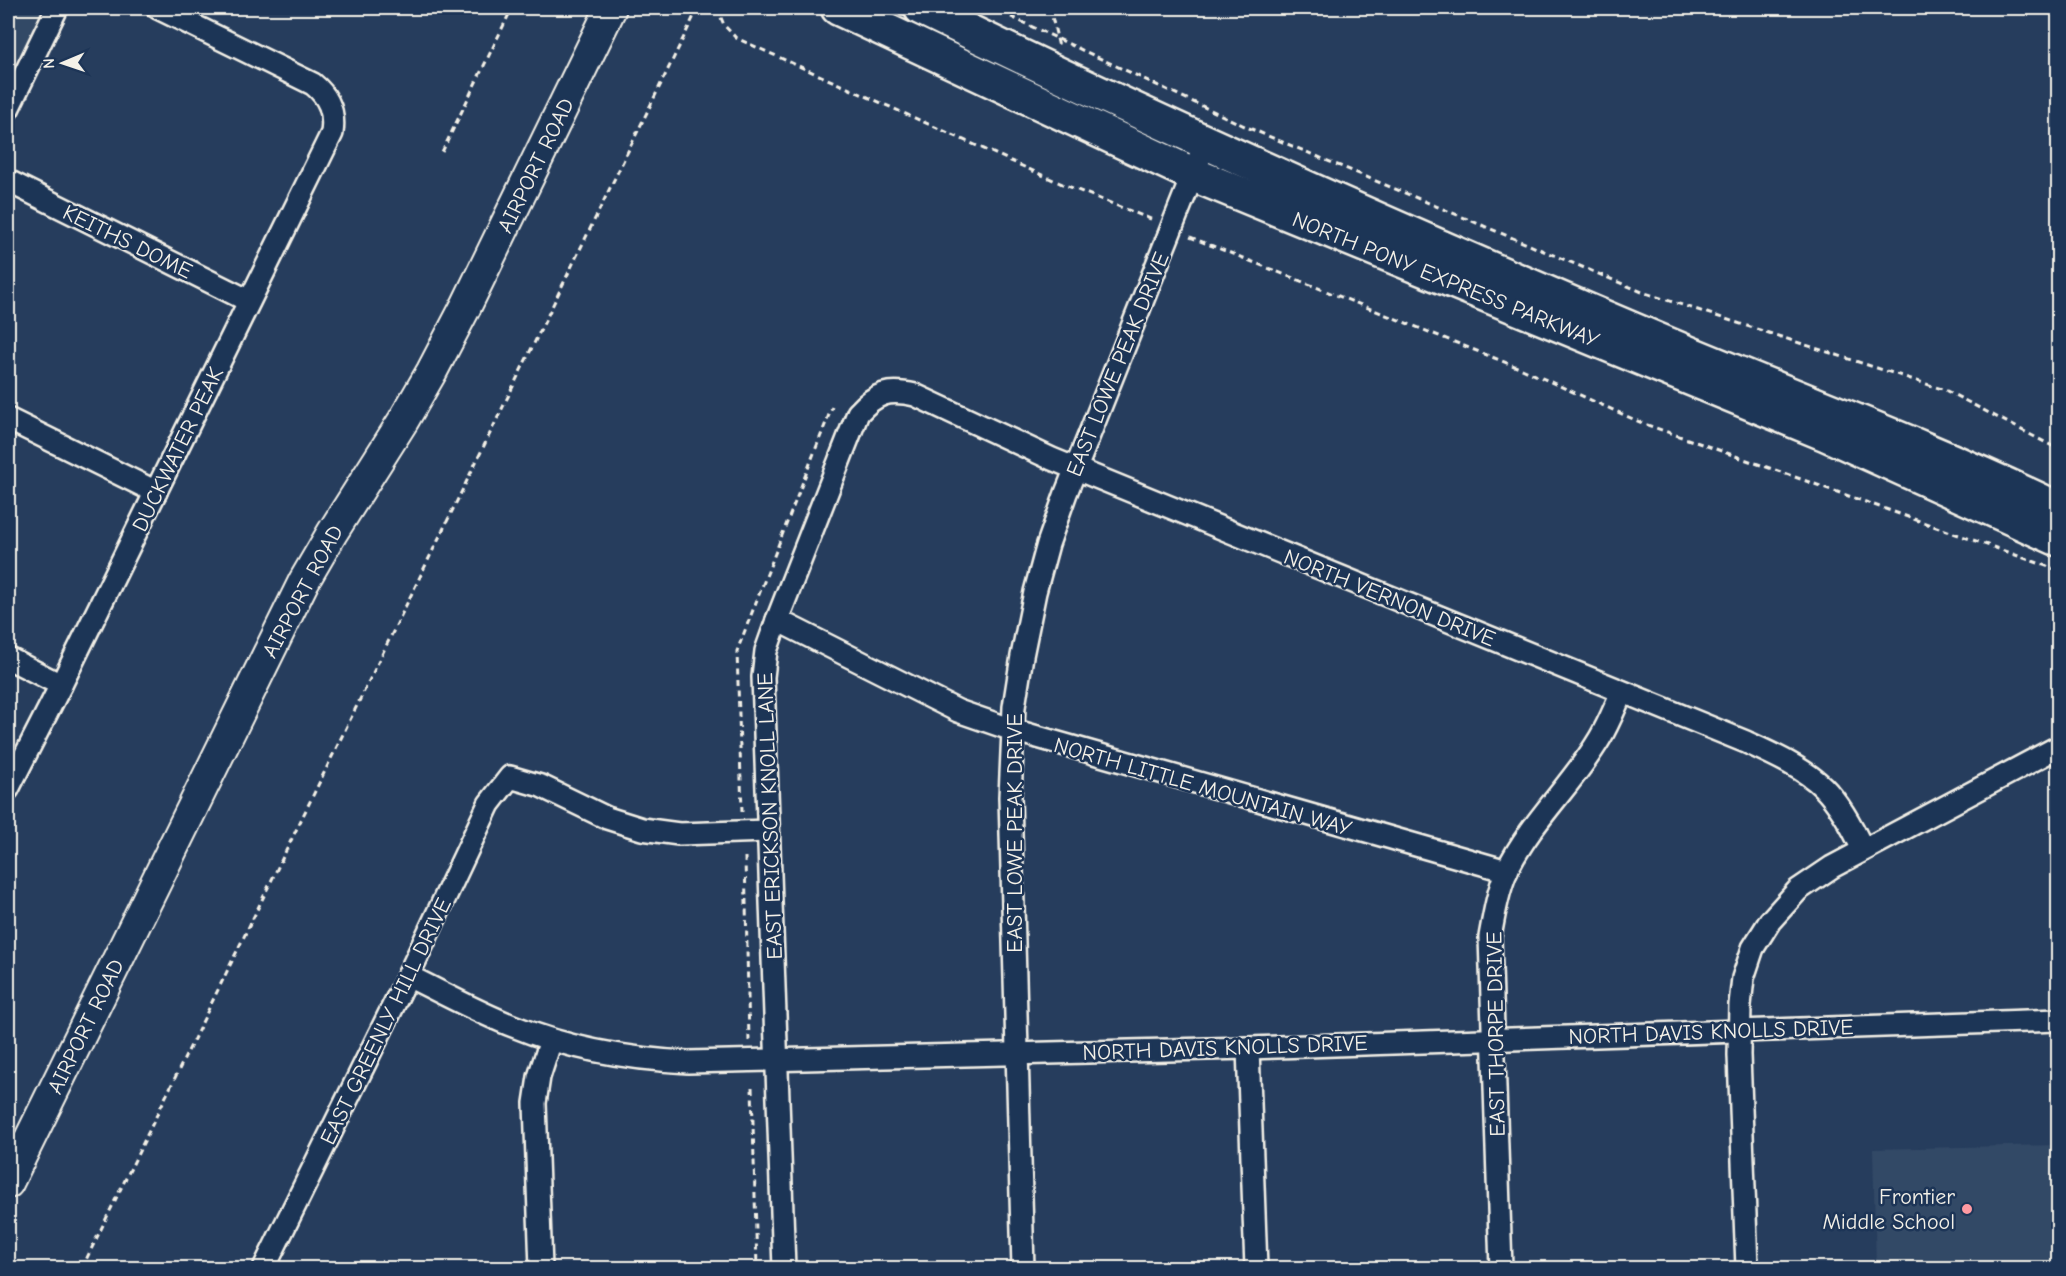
<svg xmlns="http://www.w3.org/2000/svg" width="2066" height="1276" viewBox="0 0 2066 1276" font-family="'Comic Neue',sans-serif">
<rect width="100%" height="100%" fill="#263d5d"/>
<filter id="ink" filterUnits="userSpaceOnUse"><feTurbulence type="fractalNoise" baseFrequency=".0167" numOctaves="2"/><feDisplacementMap in="SourceGraphic" scale="12" xChannelSelector="R" yChannelSelector="G"/><feConvolveMatrix kernelMatrix="1 2 1 2 8 2 1 2 1" color-interpolation-filters="sRGB"/></filter>
<g filter="url(#ink)">
<g fill="#334966">
<path d="M8,8h37l-30,60 -7,8z"/>
<path d="M2058,1145v123h-182l-3,-119z"/>
</g>
<g fill="none" stroke-linecap="round" stroke-linejoin="round">
<defs>
<g id="street">
<path d="M8,109l49,-101"/>
<path d="M8,181l241,120"/>
<path d="M8,419l148,73"/>
<path d="M777,620l181,91 55,19 494,141"/>
<path d="M8,658l53,27"/>
<path d="M8,789l53,-104 271,-552c3,-21 -3,-36 -19,-49l-155,-76"/>
<path d="M408,976c35,17 69,36 105,50 56,23 115,33 175,36l560,-14 810,-28"/>
<path d="M1248,1048l8,220"/>
<path d="M264,1268l144,-292 81,-172 21,-27 31,9 66,32 35,11 37,5 89,-3"/>
<path d="M541,1268l-6,-165 4,-26 12,-37"/>
<path d="M784,1268l-21,-591 3,-26 11,-31 81,-207c18,-20 30,-24 57,-18l137,64 694,283c24,11 58,26 77,45 18,18 30,41 40,63"/>
<path d="M1023,1268l-13,-471 4,-90 8,-51 13,-64 13,-48 18,-51 139,-349"/>
<path d="M1501,1268l-11,-331c4,-22 8,-46 17,-67 24,-49 66,-86 93,-132 9,-15 15,-31 22,-46"/>
<path d="M1747,1268l-8,-213 1,-50 3,-27 10,-30 17,-27 28,-31 34,-23 226,-120"/>
</g>
<path id="secondary" d="M8,1183l296,-602 28,-48 71,-112 29,-50 34,-65 145,-298"/>
<g id="primary">
<path d="M838,8l354,166 634,260 232,105"/>
<path d="M921,8c241,118 487,227 734,331 135,57 272,107 403,170"/>
</g>
</defs>
<use href="#street" stroke="#f4f1e8" stroke-width="26"/>
<use href="#secondary" stroke="#f4f1e8" stroke-width="34"/>
<use href="#primary" stroke="#f4f1e8" stroke-width="38"/>
<g stroke="#f4f1e8" stroke-width="3" stroke-dasharray="6 4.5" stroke-linecap="butt">
<path d="M717,8l7,17 12,13 324,145 93,37"/>
<path d="M992,8l257,120 393,164 303,98 113,59"/>
<path d="M1050,8l9,39"/>
<path d="M442,152l70,-144"/>
<path d="M1190,237l332,132 120,54 416,147"/>
<path d="M742,812l-5,-161 95,-244"/>
<path d="M745,857l4,184"/>
<path d="M752,1087l5,181"/>
<path d="M82,1268l616,-1260"/>
</g>
<use href="#street" stroke="#1d3557" stroke-width="21"/>
<use href="#secondary" stroke="#1d3557" stroke-width="30"/>
<use href="#primary" stroke="#1d3557" stroke-width="33"/>
</g>
</g>
<circle fill="#ff9aa2" stroke="#1d3557" stroke-width="2" cx="1967" cy="1209" r="6"/>
<g text-anchor="middle" stroke-width="5" stroke-linejoin="round" paint-order="stroke">
<g font-size="22" fill="#f4f1e8" stroke="#1d3557">
<text transform="translate(535 165) rotate(-64)" y="8">AIRPORT ROAD</text>
<text transform="translate(128 241) rotate(26)" y="8">KEITHS DOME</text>
<text transform="translate(1446 279) rotate(22)" y="8">NORTH PONY EXPRESS PARKWAY</text>
<text transform="translate(1117 364) rotate(-68)" y="8">EAST LOWE PEAK DRIVE</text>
<text transform="translate(177 449) rotate(-64)" y="8">DUCKWATER PEAK</text>
<text transform="translate(302 591) rotate(-62)" y="8">AIRPORT ROAD</text>
<text transform="translate(1390 597) rotate(22)" y="8">NORTH VERNON DRIVE</text>
<text transform="translate(1203 786) rotate(16)" y="8">NORTH LITTLE MOUNTAIN WAY</text>
<text transform="translate(769 816) rotate(-92)" y="8">EAST ERICKSON KNOLL LANE</text>
<text transform="translate(1014 833) rotate(-90)" y="8">EAST LOWE PEAK DRIVE</text>
<text transform="translate(385 1021) rotate(-64)" y="8">EAST GREENLY HILL DRIVE</text>
<text transform="translate(85 1026) rotate(-64)" y="8">AIRPORT ROAD</text>
<text transform="translate(1711 1031) rotate(-2)" y="8">NORTH DAVIS KNOLLS DRIVE</text>
<text transform="translate(1495 1034) rotate(-91)" y="8">EAST THORPE DRIVE</text>
<text transform="translate(1225 1047) rotate(-2)" y="8">NORTH DAVIS KNOLLS DRIVE</text>
</g>
<g font-size="22" fill="#f4f1e8" stroke="#1d3557" text-anchor="end">
<text x="1955" y="1204">Frontier<tspan x="1955" dy="25">Middle School</tspan></text>
</g>
</g>
<rect width="2066" height="1276" fill="none" stroke="#1d3557" stroke-width="30"/>
<rect x="15" y="15" width="2036" height="1246" fill="none" stroke="#f4f1e8" stroke-width="2" filter="url(#ink)"/>
<g transform="translate(63 63) rotate(268)" stroke="#1d3557" stroke-width="4.5" paint-order="stroke">
<path d="M0-4.5L10 22L0 15L-10 22Z" fill="#f4f1e8"/>
<text y="-9" font-size="16" font-weight="bold" text-anchor="middle" fill="#f4f1e8">N</text>
</g>
</svg>
